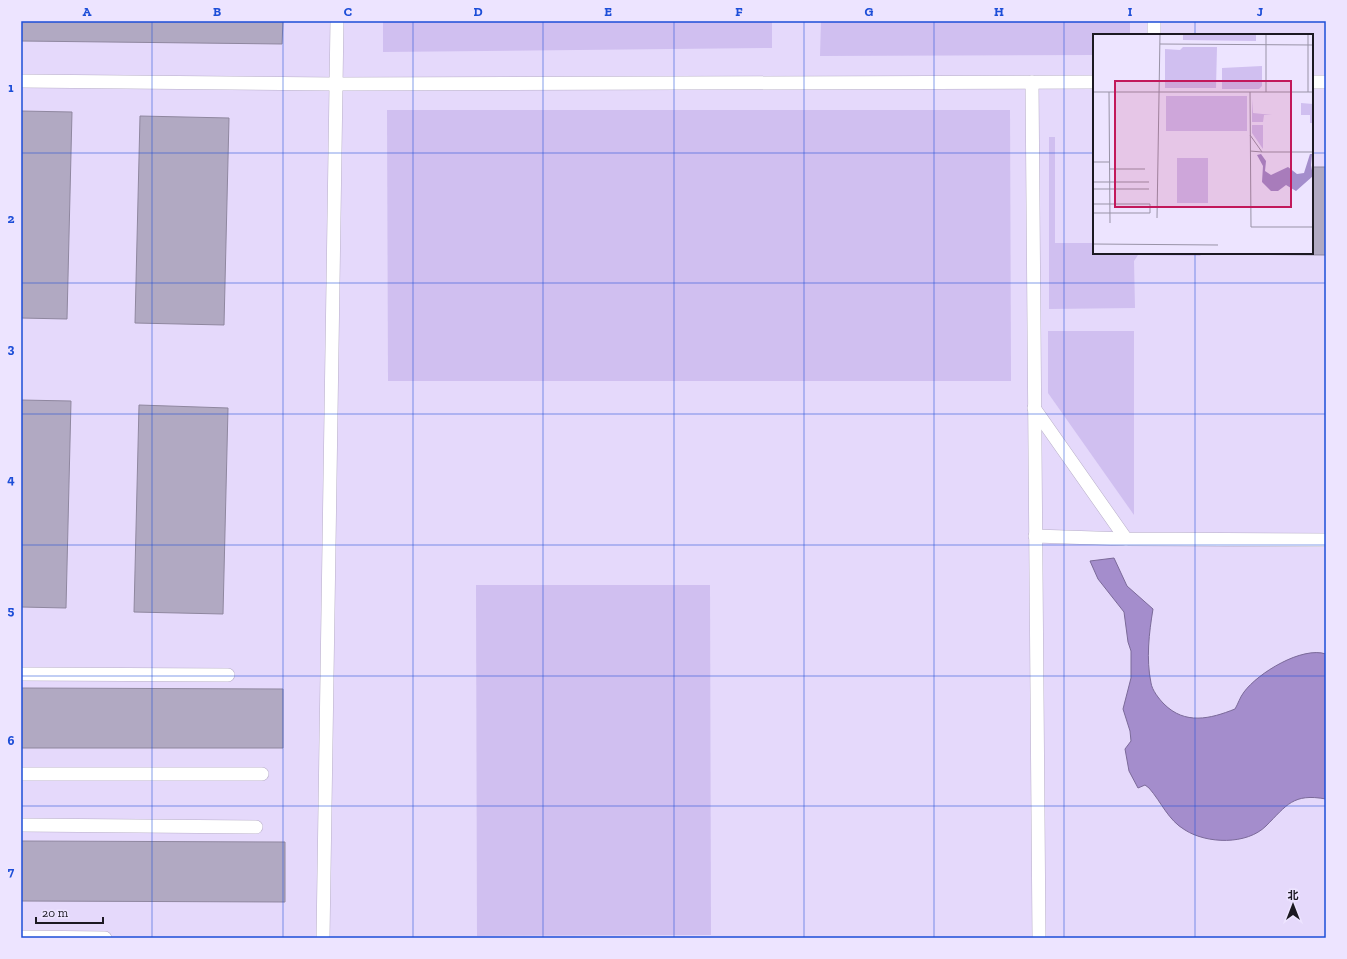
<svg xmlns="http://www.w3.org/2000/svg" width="1347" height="959" viewBox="0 0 1347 959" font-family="'Zilla Slab','Noto Sans SC',serif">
<rect width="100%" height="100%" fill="#ede4ff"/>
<path fill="#e5d9fb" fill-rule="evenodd" d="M21,21h1305v917h-1305zM1094,35h218v218h-218z"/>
<g fill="#d0bff0">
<path d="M383,21h389v27l-389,4z"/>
<path d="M821,21h309v14h-36v20l-274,1z"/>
<path d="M387,110h623l1,271h-623z"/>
<path d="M1049,137h6v106h39v10h104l3,3 -63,-1 -4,6 1,47 -86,1z"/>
<path d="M1048,331h86v184l-86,-122z"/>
<path d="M476,585h234l1,350 -234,1z"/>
</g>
<path fill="#a48dcc" stroke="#7b6a99" d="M1114,558l13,28 26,23c-4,24 -7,50 -2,74 1,7 8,16 13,21 21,21 46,15 71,5 3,-5 5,-12 9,-17 14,-19 58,-46 82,-38v145c-33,-6 -39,6 -60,27 -19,19 -59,18 -81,4 -17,-10 -23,-27 -36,-42l-4,-3 -7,3 -9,-17 -4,-22 6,-8 -1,-10 -7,-22 8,-31v-27l-3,-9 -4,-30 -26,-33 -8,-18z"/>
<g fill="#b1a9c2" stroke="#8f879f">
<path d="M21,21h262l-1,23 -261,-3z"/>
<path d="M21,111l51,1 -5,207 -46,-1z"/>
<path d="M140,116l89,2 -5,207 -89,-2z"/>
<path d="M1312,167h14v88l-116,-1 102,-1z"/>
<path d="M21,400l50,1 -5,207 -45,-1z"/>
<path d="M139,405l89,3 -5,206 -89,-2z"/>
<path d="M21,688l262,1v59h-262z"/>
<path d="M21,841l264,1v60l-264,-1z"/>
</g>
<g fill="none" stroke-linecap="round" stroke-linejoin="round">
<defs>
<g id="service">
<path d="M1154,35v-14"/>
<path d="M21,81l315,3 758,-2"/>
<path d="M1032,82l7,856"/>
<path d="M1312,82h14"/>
<path d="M1034,408l92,131 200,1"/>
<path d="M1035,536l91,3"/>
<path d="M21,674l207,1"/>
<path d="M21,774h241"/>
<path d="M21,825l235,2"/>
<path d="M21,937l84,1"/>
<path d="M323,938l14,-917"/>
</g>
</defs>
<use href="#service" stroke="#b8afc8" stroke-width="14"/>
<use href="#service" stroke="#fff" stroke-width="13"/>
</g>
<path fill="none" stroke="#1d4ed8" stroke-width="1" stroke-opacity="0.55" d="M152,21v917M283,21v917M413,21v917M543,21v917M674,21v917M804,21v917M934,21v917M1064,21v917M1195,21v14M21,153h1073M1312,153h14M1195,253v685M21,283h1305M21,414h1305M21,545h1305M21,676h1305M21,806h1305"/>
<g transform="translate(1093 34)">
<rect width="220" height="220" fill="#ede4ff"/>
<path d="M90,0h73v7l-73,-1zM90,13h34l-1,41h-51v-39l15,1zM169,32v20l-3,3h-37v-21zM73,62h81v35h-81zM159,65l1,14 19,2h-8l-1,7h-11zM208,69l12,1v19h-3v-8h-9zM159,91h11v24l-11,-16zM84,124h31v45h-31z" fill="#d0bff0"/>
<path d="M168,120l5,7 -1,10 6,4 17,-8 9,7 7,-1 6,-19h2l-1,11 2,11 -17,15 -10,-6 -8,6h-7l-9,-9 1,-16 -6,-11z" fill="#a48dcc"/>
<path fill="none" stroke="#9993a7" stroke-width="1" d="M67,10l153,1M0,58h220M16,58l1,131M157,58l1,135h62M173,58v-58M215,58v-58M157,101l12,17h51M157,117l12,1M0,128h16M16,135h36M0,148h56M0,155h56M0,170h57v9h-57M64,184l3,-184M0,210l125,1"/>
<path fill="#c2185b" fill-opacity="0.15" stroke="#c2185b" stroke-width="2" d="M22,47h176v126h-176z"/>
<rect width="220" height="220" fill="none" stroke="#1c1922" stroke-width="2"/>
</g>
<rect width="1347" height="959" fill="none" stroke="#ede4ff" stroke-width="44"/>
<g transform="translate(1293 905)" stroke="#ede4ff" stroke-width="3" paint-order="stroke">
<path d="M0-3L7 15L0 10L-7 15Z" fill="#1c1922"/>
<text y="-6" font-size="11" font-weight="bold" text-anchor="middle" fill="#1c1922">北</text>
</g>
<path d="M36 917v6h67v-6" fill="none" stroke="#1c1922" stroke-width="2"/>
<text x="42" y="917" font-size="12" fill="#1c1922" stroke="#ede4ff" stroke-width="3" paint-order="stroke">20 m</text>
<rect x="22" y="22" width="1303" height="915" fill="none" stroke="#1d4ed8" stroke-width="1.5"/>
<g font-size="13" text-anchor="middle" font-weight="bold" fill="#1d4ed8">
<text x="87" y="16">A</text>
<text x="217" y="16">B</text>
<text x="348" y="16">C</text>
<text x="478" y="16">D</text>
<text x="608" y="16">E</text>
<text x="739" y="16">F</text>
<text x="869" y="16">G</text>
<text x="999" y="16">H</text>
<text x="1130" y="16">I</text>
<text x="1260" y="16">J</text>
<text x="11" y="92">1</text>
<text x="11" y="223">2</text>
<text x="11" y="353">3</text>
<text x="11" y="484">4</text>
<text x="11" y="615">5</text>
<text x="11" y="745">6</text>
<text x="11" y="876">7</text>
</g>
</svg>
